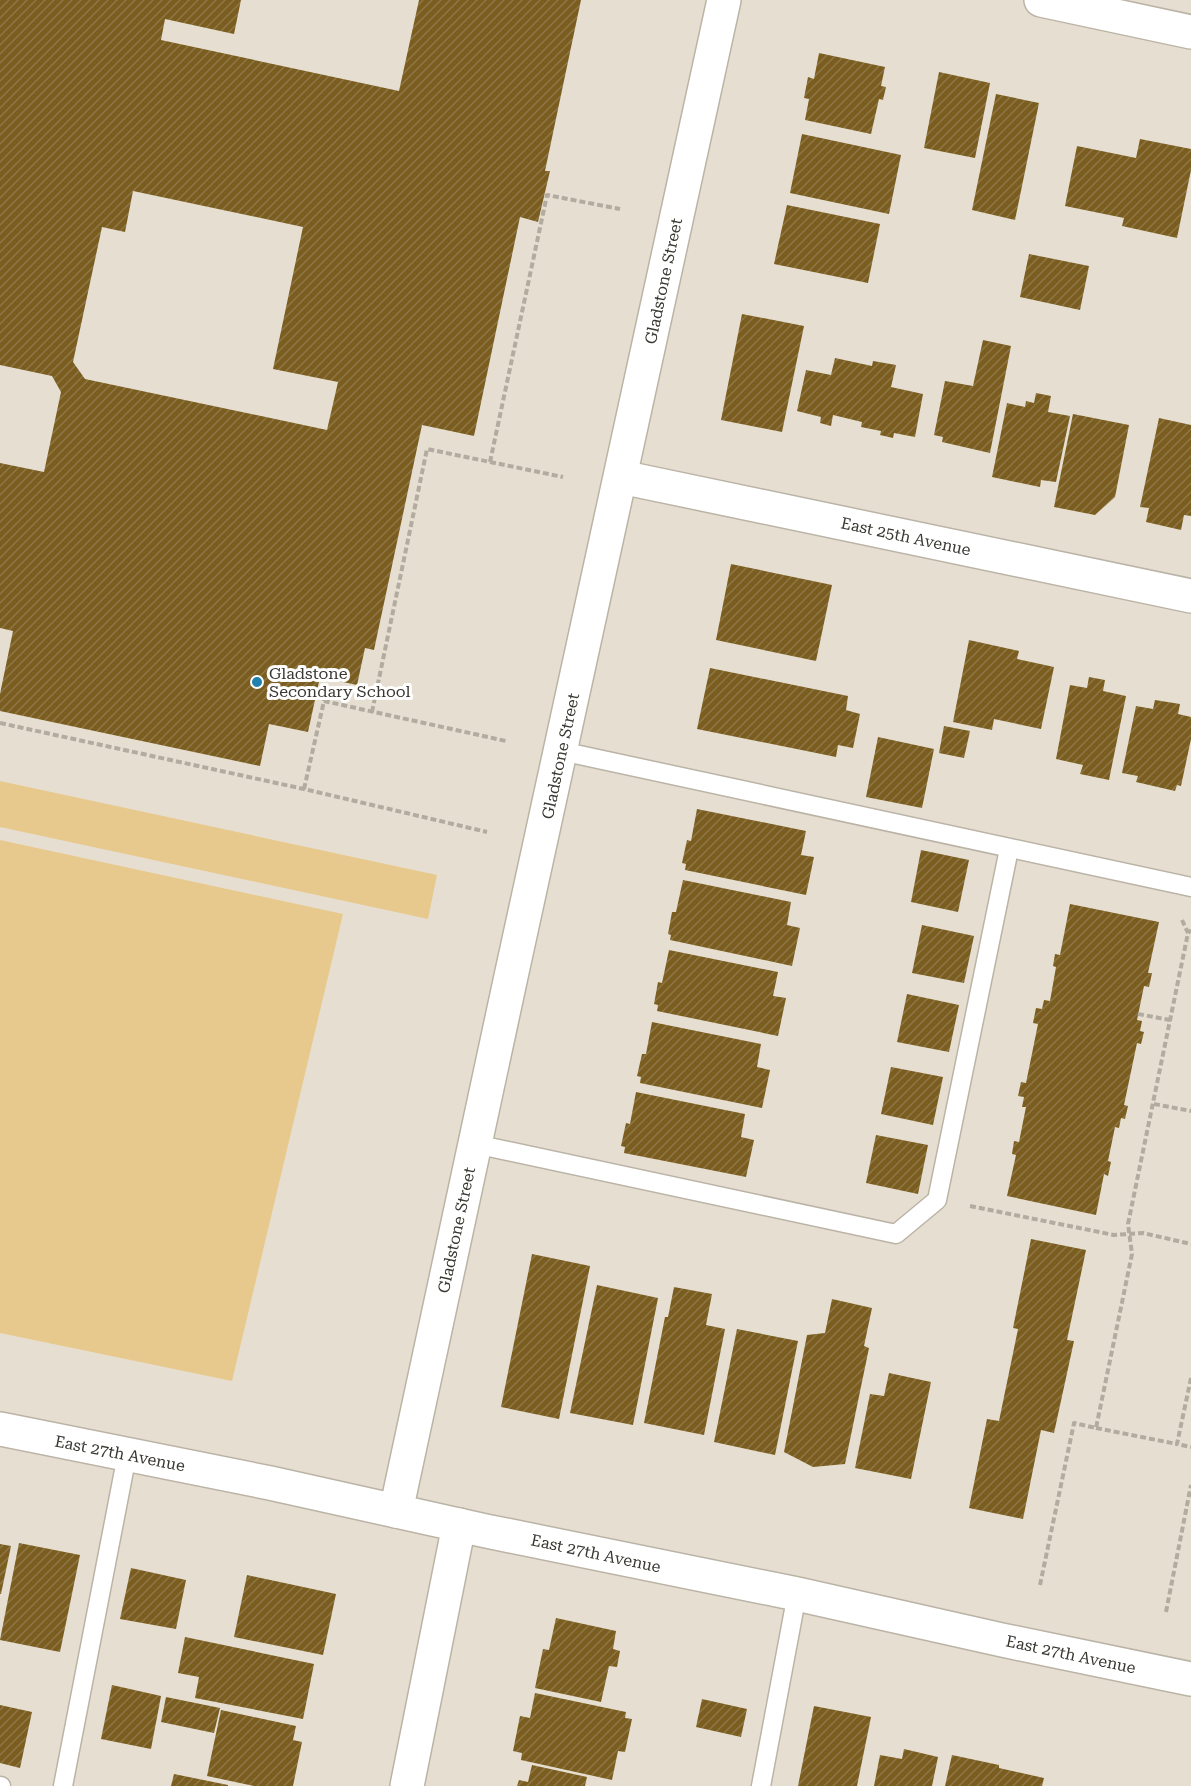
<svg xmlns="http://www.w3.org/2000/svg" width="1191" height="1786" viewBox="0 0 1191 1786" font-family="'Roboto Serif',serif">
<defs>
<pattern id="building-hatch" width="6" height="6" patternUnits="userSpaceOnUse" patternTransform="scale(1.5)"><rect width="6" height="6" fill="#7b5e1f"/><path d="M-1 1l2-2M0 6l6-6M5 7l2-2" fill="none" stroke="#8d7748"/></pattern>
</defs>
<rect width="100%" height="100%" fill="#e6dfd1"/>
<g fill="#e8c98d">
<path d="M0,781l437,94 -9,44 -428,-92z"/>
<path d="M0,840l343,74 -111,467 -232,-48z"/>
</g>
<g fill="url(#building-hatch)" fill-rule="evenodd">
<path d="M0,0h241l-7,34 -69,-15 -4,21 238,51 20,-91h162l-36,171h5l-12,51 -18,-5 -46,219 -52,-11 -48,225 -9,-2 -8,37 -37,-8 -12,55 -39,-8 -9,42 -260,-55v-17l13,-63 -13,-3v-165l44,9 17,-80 -9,-16 -52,-11zM133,191l170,36 -30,142 65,13 -11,48 -242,-51 -12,-17 29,-135 23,5z"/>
<path d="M819,53l66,14 -4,19 5,1 -3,13 -4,-1 -8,35 -66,-14 4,-21 -5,-1 4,-21 6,2z"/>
<path d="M939,72l51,11 -15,75 -51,-10z"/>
<path d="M996,94l43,9 -24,117 -43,-10z"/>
<path d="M802,134l99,21 -12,59 -99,-21z"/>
<path d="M1140,139l51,10v21l-14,68 -55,-12 2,-8 -59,-12 12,-60 59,12z"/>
<path d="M787,205l93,19 -12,59 -94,-19z"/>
<path d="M1029,254l60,12 -9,44 -60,-13z"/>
<path d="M742,314l62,12 -22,106 -61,-12z"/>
<path d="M983,340l28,6 -21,107 -48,-11 1,-5 -9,-2 11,-54 28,5z"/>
<path d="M835,358l37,8 1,-5 23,4 -5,22 32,7 -8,43 -21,-4 -1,5 -13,-3 1,-4 -20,-4 1,-5 -29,-7 -2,11 -11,-3 1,-6 -24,-6 9,-41 25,5z"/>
<path d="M1036,393l15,3 -3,16 22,4 -14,66 -15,-2 -1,7 -48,-10 15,-74 18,4 1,-6 8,2z"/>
<path d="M1073,414l56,11 -14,72 -20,18 -41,-8z"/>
<path d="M1159,418l32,7v91l-7,-1 -3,15 -35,-8 3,-14 -9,-1z"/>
<path d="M731,564l101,21 -16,76 -100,-21z"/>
<path d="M969,640l50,11 -2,8 37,8 -13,62 -47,-10 -2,11 -39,-8z"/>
<path d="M710,668l138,28 -2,14 14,4 -7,34 -15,-3 -2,12 -139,-28z"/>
<path d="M1089,677l16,3 -2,11 23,5 -17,84 -29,-6 3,-9 -27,-6 14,-74 17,3z"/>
<path d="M1155,700l25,4 -2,10 13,3v22l-10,47 -4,-1 -2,6 -39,-9 2,-6 -16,-3 14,-67 17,3z"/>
<path d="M944,726l26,5 -6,27 -25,-5z"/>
<path d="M878,737l56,12 -12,59 -56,-11z"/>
<path d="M697,809l109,22 -5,24 13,2 -8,38 -121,-25 1,-6 -4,-1 5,-23 4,1z"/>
<path d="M921,850l48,10 -11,52 -47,-10z"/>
<path d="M683,880l108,22 -4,23 13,3 -8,38 -122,-26 1,-5 -3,-1 4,-22h4z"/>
<path d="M1070,904l89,18 -11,51h4l-3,14 -5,-1 -7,34 5,1 -2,10 4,1 -3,12 -4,-1 -13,62 4,1 -3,13 -4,-1 -2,10 -4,-1 -7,34 3,1 -3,14 -4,-2 -8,41 -89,-19 9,-41 -4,-1 2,-13 5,1 7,-35h-4l2,-10 -6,-1 3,-14 5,1 12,-59 -5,-1 3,-15 6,1 2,-9 6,1 6,-34 -3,-1 2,-12 5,1z"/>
<path d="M922,925l52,11 -10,47 -52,-10z"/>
<path d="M669,950l109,22 -5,24 13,2 -8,38 -121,-25 1,-6 -4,-1 4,-22 4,1z"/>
<path d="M907,994l52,11 -10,47 -52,-10z"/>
<path d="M652,1022l109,22 -4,23 13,3 -8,38 -122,-25 1,-6 -4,-1 5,-22h4z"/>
<path d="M891,1067l52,10 -10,48 -52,-11z"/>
<path d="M636,1092l109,22 -4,23 13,3 -8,37 -122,-24 1,-6 -4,-1 5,-23 4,1z"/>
<path d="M876,1135l52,10 -10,49 -52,-11z"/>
<path d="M1031,1239l55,11 -19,90 7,1 -20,92 -13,-3 -18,89 -54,-11 18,-89 12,2 19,-92 -5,-1z"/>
<path d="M532,1254l58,12 -31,153 -58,-12z"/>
<path d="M597,1285l61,13 -25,127 -63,-12z"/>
<path d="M674,1287l38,7 -6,31 19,4 -21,106 -60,-12 21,-106h3z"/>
<path d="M832,1299l40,9 -8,38 5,2 -24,116 -32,3 -29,-15 23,-117 18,-2z"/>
<path d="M737,1329l61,12 -23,114 -61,-13z"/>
<path d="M889,1373l42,9 -20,97 -56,-11 15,-74 14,2z"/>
<path d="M19,1543l61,12 -20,97 -60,-12z"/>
<path d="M0,1544l11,2 -10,48h-1z"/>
<path d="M131,1568l55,12 -10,49 -56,-10z"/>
<path d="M247,1575l89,19 -13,61 -89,-18z"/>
<path d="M556,1618l60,13 -3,18 7,2 -3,16 -8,-1 -8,36 -66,-14 8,-39 6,1z"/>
<path d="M185,1637l129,27 -11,55 -108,-21 4,-21 -21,-4z"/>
<path d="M112,1685l49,11 -10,53 -50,-10z"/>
<path d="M535,1693l91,19 -1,6 7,1 -7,33 -7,-1 -6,29 -91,-20 1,-7 -9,-2 7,-35 10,2z"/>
<path d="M166,1697l54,11 -6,25 -53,-11z"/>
<path d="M702,1699l45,10 -6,28 -45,-10z"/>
<path d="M0,1705l32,7 -12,56 -20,-5z"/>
<path d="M814,1706l57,11 -14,69h-59z"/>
<path d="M221,1710l75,16 -3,14 9,2 -9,44h-39l-47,-10z"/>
<path d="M904,1749l34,8 -6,29h-58l6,-31 22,4z"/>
<path d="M952,1755l47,10v3l45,10 -2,8h-97z"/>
<path d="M532,1765l55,12 -2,9h-68l2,-6 9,2z"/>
<path d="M174,1774l54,11v1h-57z"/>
</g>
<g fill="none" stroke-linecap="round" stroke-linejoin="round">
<defs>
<g id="service">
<path d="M561,751l630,136"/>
<path d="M475,1144l421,90 41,-34 72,-351"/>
<path d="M0,1786h1"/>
<path d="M63,1786l64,-331"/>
<path d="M761,1786l36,-192"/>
</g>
<g id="minor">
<path d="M1041,0l150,32"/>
<path d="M621,477l570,119"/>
<path d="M0,1429l270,54 216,48 311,63 205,46 189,39"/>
<path d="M396,1511l114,-530 214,-981"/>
<path d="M407,1786l52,-261"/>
</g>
</defs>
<use href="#service" stroke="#bbb4a6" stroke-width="21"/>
<use href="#minor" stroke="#bbb4a6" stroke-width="36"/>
<g stroke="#b1aba0" stroke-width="4" stroke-dasharray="6 3" stroke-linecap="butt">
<path d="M490,462l57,-267 73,14"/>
<path d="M372,712l55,-263 136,28"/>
<path d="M0,723l304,66 183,43"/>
<path d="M304,789l20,-88 182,40"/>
<path d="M1182,920l6,13"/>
<path d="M1138,1014l32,6"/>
<path d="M1154,1104l37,7"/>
<path d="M970,1206l144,29 29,-2 48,11"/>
<path d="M1191,1378l-14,66 14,3"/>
<path d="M1096,1428l81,16"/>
<path d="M1040,1585l34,-162 22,5 36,-174 -4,-30 60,-291 3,-3"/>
<path d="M1166,1612l25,-127"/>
</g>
<use href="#service" stroke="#fff" stroke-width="18"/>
<use href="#minor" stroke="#fff" stroke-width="33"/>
</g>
<circle fill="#2081ad" stroke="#fff" stroke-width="2" cx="257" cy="682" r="6"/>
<g text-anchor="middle" stroke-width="6" stroke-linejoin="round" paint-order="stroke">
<g font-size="16" fill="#393731" stroke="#fff">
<text transform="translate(663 281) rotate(-78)" y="6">Gladstone Street</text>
<text transform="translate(906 536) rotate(12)" y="6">East 25th Avenue</text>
<text transform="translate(560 756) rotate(-78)" y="6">Gladstone Street</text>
<text transform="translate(456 1230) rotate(-78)" y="6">Gladstone Street</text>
<text transform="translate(120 1453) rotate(11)" y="6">East 27th Avenue</text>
<text transform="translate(596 1553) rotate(12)" y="6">East 27th Avenue</text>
<text transform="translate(1071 1654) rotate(12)" y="6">East 27th Avenue</text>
</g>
<g font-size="16" fill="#393731" stroke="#fff" text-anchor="start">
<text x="269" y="679">Gladstone<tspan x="269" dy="18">Secondary School</tspan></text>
</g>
</g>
</svg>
